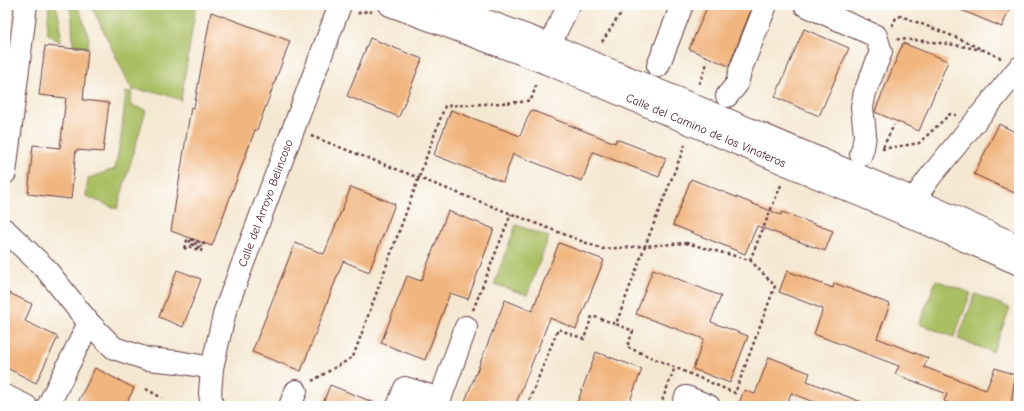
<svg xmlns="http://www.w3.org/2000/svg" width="1024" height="411" viewBox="0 0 1024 411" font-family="'Comic Neue',sans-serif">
<rect width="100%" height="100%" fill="#fff"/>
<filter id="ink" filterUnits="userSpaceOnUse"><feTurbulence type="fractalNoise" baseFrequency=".025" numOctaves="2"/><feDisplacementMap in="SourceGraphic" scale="8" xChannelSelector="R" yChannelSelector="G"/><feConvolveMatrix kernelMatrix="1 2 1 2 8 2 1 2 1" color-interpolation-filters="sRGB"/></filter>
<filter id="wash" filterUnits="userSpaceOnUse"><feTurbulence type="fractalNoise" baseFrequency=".012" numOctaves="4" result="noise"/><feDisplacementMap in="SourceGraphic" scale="16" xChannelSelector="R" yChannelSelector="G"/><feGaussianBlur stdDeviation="0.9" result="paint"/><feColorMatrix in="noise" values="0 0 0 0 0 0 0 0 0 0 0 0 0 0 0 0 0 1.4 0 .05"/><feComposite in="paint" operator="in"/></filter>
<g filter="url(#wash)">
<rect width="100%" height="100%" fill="#f5e8d2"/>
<g fill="#aabf64" stroke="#7a6f48">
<path d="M49,5h7l4,17 1,21 -14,-10z"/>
<path d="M69,5h7l4,7 9,25 -1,11 -15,-4 -1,-26z"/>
<path d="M91,5h105l-15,95 -24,-8 -25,-2z"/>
<path d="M126,92h6l-2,13 16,5 -29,99 -31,-13 2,-18 27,-9 6,-32z"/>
<path d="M516,225l33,12 -22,58 -33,-11z"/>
<path d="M936,280l35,13 -17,44 -35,-13z"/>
<path d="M975,294l35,14 -17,44 -35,-13z"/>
</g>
<g id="blocks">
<g fill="#f1b57f">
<path d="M708,5h45l-24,61 -40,-17z"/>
<path d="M949,5h62l-9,22z"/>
<path d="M211,12l79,29 -33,89h-2l-43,116 -41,-15 20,-124 3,1z"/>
<path d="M804,29l45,19 -30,68 -44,-19z"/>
<path d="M370,38l52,21 -23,58 -52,-21z"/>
<path d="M903,43l45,18 -29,70 -44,-19v-1z"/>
<path d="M45,46l43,4 -5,50 26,3 -6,49 -27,-2 -5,49 -43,-5 5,-49 27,3 6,-50 -27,-3z"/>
<path d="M451,110l69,26 11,-26 84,33 1,-4 50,19 -7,19 -66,-25 -11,29 -69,-27 -10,28 -69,-27z"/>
<path d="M999,124l20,10v61l-45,-21z"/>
<path d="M691,179l90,36 1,-3 51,19 -8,20 -68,-25 -12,28 -72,-29z"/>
<path d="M351,187l44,17 -26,68 -26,-11 -42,110 -49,-19 43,-109 29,11z"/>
<path d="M448,211l46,18 -26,70 -18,-6 -25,67 -44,-17 26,-67 14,5z"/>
<path d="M559,243l45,17 -28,69 -26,-11 -35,88h-52l42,-106 27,11z"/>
<path d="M653,269l68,27 -10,26 37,14 -18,47 -37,-14 11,-30 -68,-25z"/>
<path d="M177,270l24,9 -18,48 -24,-10z"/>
<path d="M787,271l46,17 1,-5 56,21 -13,34 51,20 -4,9 62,23 9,-22 20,7 -4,31h-55l-12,-5 3,-7 -52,-20 4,-8 -85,-32 9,-25 -44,-17z"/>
<path d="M5,291l27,13 -7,17 33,16 -22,46 -31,-16z"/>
<path d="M596,352l46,17 -14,37h-52z"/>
<path d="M769,357l41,16 -3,8 62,24v1h-45l-33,-13 -5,13h-48l6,-16 11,4z"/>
<path d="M95,368l39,20 -9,18h-49z"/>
<path d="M330,385l50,20v1h-58z"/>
</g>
</g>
</g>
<g filter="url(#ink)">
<use href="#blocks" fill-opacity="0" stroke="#643d44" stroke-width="1"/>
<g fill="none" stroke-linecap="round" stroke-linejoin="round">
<defs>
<g id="minor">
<path d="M805,5l71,31 5,16 -16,40 -3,15 3,28 -2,13 -2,6"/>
<path d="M544,62l13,-33 12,-24"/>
<path d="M658,66l24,-61"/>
<path d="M727,96l10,-12 3,-13 26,-66"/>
<path d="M5,173l21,-168"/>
<path d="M907,215l7,-16 16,-22 89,-109"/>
<path d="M5,230l40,38 44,55 25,25 33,11 31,3 34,6"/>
<path d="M5,396l21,10"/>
<path d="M48,406l41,-83"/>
<path id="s1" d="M212,406l-2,-13 2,-25 13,-57 115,-306"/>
<path d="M290,406l6,-15"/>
<path d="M398,406l7,-18 35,11 26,-72"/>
<path d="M683,406l3,-9 23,9"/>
</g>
<g id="major">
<path id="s2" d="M390,5l154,57 363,153 112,49"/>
<path d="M444,5l107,40 363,154 105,47"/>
</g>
</defs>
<use href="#minor" stroke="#643d44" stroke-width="24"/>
<use href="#major" stroke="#643d44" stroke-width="24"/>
<g stroke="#643d44" stroke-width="2.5" stroke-dasharray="3 3" stroke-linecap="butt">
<path d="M358,14c3,-3 10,-3 14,-2"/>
<path d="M892,26l4,-8 5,-2 54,21 48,22"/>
<path d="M897,40l2,-1c28,2 55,5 82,11"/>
<path d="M602,42l24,-37"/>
<path d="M699,84l9,-23"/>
<path d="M311,136l291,113 43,-3 40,-101"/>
<path d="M883,147l11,-22"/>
<path d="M882,149l37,-6 31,-29 6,1"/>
<path d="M686,243l64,17 25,26 -40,107 -108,-46 6,-16 -17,-7 29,-78z"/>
<path d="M184,248l4,-10"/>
<path d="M184,249l4,-3 13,5 1,-2 -13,-6 1,-2 13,6 1,-3 -16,-6"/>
<path d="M750,260l31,-75"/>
<path d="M473,310l38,-96"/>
<path d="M312,381l41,-24 92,-251 76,-4 10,-2 6,-17"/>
<path d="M146,389l16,9"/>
<path d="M527,406l31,-77 26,10 8,-23 24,8"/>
<path d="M660,406l15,-39"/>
</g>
<use href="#minor" stroke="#fff" stroke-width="22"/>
<use href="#major" stroke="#fff" stroke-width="22"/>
</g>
</g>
<g text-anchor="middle" stroke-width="4" stroke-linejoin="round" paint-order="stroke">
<g font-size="12" fill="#4a1f2b" stroke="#fff">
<text dy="4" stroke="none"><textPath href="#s2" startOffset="340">Calle del Camino de los Vinateros</textPath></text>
<text dy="4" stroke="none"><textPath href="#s1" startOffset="212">Calle del Arroyo Belincoso</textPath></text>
</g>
</g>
<rect width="1024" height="411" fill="none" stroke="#fff" stroke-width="20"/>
</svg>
